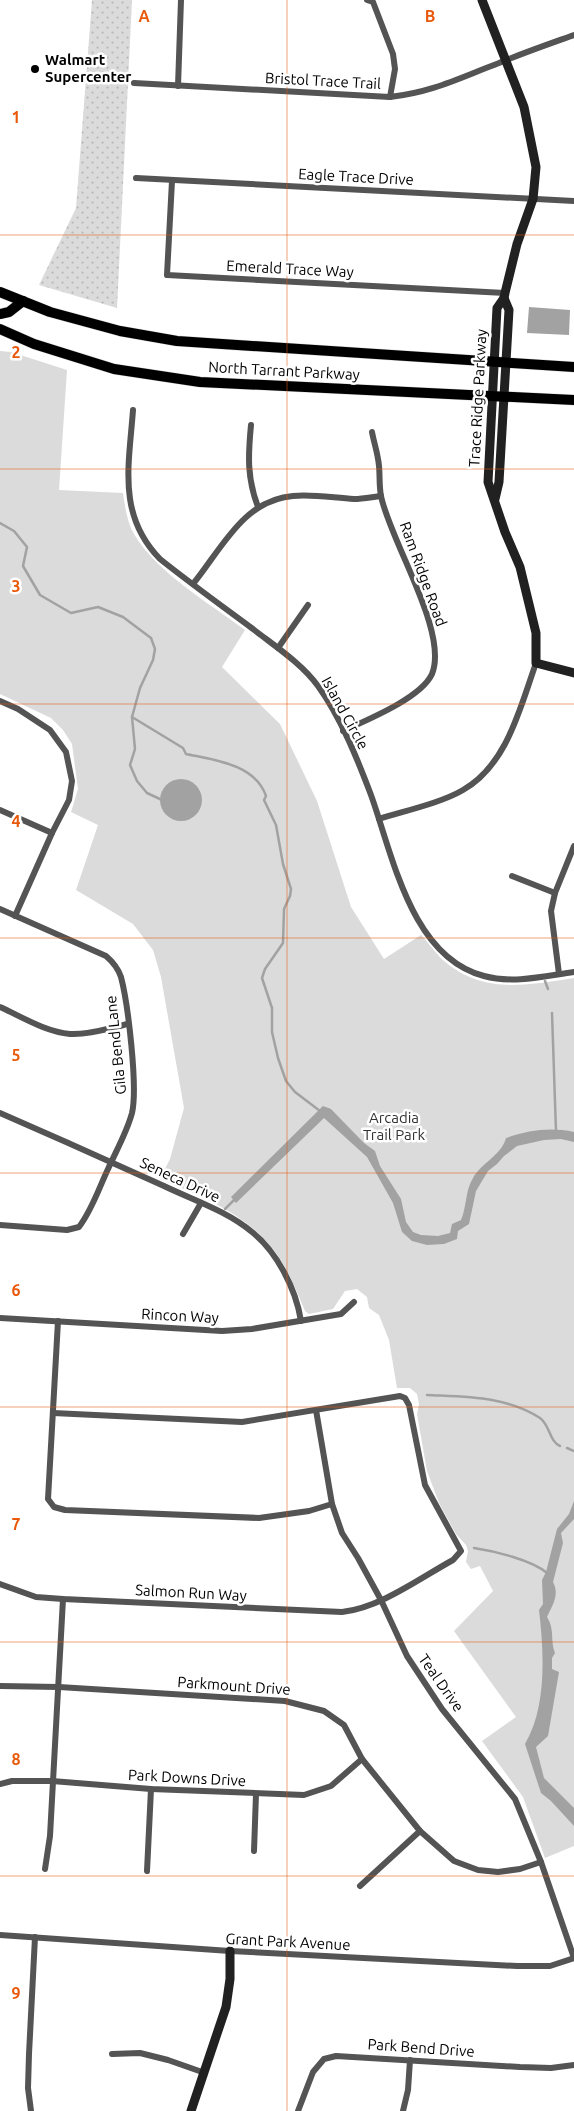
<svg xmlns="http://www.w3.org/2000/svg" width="574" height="2111" viewBox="0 0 574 2111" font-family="Ubuntu,sans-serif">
<defs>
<pattern id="grass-dots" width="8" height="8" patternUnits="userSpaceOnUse" patternTransform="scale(1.25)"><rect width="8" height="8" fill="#dbdbdb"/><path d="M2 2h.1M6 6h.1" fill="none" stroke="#bababa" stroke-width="1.8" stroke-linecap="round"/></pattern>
</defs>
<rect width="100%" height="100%" fill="#fff"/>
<path fill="url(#grass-dots)" d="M92,0h40l-15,308 -78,-23 37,-77z"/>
<path fill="#dbdbdb" d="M0,351l11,1 56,18 -8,120 64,3c2,14 4,29 11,41 23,39 75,69 111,96l-23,37 58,57 37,77 34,106 33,52 37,-24c8,8 15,19 23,26 40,34 84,24 130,17v868l-29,12 -22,-61 -41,-56 34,-24 -62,-86 39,-40 -13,-25 -9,3 -5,-7 2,-11 -2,-6 -10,-11 -17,-31 -12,-32 -10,-57 2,-10 -2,-10 -7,-6h-13l-8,-48 -10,-25 -10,-7 -2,-11 -10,-8 -12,2 -12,18 -24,5 -4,-3c-9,-21 -17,-43 -32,-62 -28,-36 -73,-53 -113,-70l10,-20 14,-51 -23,-131 -8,-27 -20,-26 -57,-34 22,-65 -27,-13 7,-23 -6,-45 -9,-14 -12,-12 -51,-24z"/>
<g fill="#a2a2a2">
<path d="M529,307l41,3 -1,25 -42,-2z"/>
<circle cx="181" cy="800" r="21"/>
<path d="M323,1106l8,3 33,34 11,8 5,15 21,33 5,23 7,10 8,3 17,1 12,-3 2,-9 9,-4c6,-14 4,-29 12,-42 9,-16 28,-22 33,-40 23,-8 44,-11 68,-6v10l-13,-3 -17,1 -27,6 -13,10 -7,8 -9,7 -12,20 -7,33 -11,7 -1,8 -13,5 -17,1 -15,-4 -10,-9 -9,-29 -26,-46 -43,-39 -88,85 -5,-6z"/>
<path d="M574,1501v18l-13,14 2,10 -10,39c7,13 -1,24 -6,35 8,12 3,24 8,36l-3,5v11l7,3 -11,64 -12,11 8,31 30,30v18l-23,-25 -10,-8 -16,-49c22,-37 19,-92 14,-134l4,-6 -1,-24 4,-8 11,-43 12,-15z"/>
</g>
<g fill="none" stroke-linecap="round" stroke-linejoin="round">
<g stroke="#a2a2a2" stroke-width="2.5">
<path d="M0,523l14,8 13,16 -4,19 17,29 31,18 27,-6 25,10 28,21 4,11 -2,11 -13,28 -8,29 3,32 -5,16 7,16 10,12 15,7"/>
<path d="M132,717l51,31 3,6c28,6 69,10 80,42l-2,4 12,25 7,39 8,25 -1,7 -6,13 -1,34 -18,26 -3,9 10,30v24l6,26 8,23 9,11 25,19"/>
<path d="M545,981l3,8"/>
<path d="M552,1013l4,118"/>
<path d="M225,1209l11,-11"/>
<path d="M427,1395c39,2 79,1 113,23 10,7 9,23 20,28"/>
<path d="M567,1448l7,3"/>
<path d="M474,1548c20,3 58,12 73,25"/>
</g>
<defs>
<g id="primary">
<path d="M0,292l50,20 70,19 57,10 397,26"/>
<path d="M0,314l9,-2 14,-11"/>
<path d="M0,329l34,15 80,25 86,13 374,18"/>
</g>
</defs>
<use href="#primary" stroke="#dbdbdb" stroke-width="11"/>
<g stroke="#545454" stroke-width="6">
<path d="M367,0l6,2 20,52 2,15 -5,28"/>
<path d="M134,83l256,14c43,-5 69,-19 109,-34 24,-10 50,-19 75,-28"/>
<path d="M178,86l3,-86"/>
<path d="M136,178l438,23"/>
<path d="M172,181l-5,94 338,18"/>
<path d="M133,410c-4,55 -16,105 27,149 30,24 62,47 93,70 23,18 48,34 65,57 23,32 39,72 53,109 22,61 40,162 113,181 29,8 61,0 90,-4"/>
<path d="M251,425c-3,31 -4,53 7,82"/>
<path d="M193,584c28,-34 50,-84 100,-88 20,-2 41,2 61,3 9,0 18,-2 27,-3"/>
<path d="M278,648l30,-43"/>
<path d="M0,701l18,8 32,21 16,22 6,29 -3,19 -17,33 -37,83"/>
<path d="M343,731c24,-11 78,-33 89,-57 17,-42 -42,-133 -51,-178 -2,-10 -1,-20 -2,-30 -1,-12 -5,-23 -7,-34"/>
<path d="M0,810l52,23"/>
<path d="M379,819c25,-8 62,-16 84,-29 44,-25 57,-82 73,-127"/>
<path d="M512,876l43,17"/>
<path d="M0,909l106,47c7,6 12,12 15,21 7,27 17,110 11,136 -5,19 -16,38 -24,56 -9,19 -16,41 -29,58l-12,3 -67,-5"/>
<path d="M559,974l-8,-63 4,-18 19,-47"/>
<path d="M0,1007c22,10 46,25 70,27 19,1 39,-6 58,-10"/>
<path d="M0,1113c55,24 109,48 164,73 29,14 63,25 88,46 25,20 44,57 49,89"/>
<path d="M183,1234l18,-31"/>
<path d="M0,1318l222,13 30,-2 89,-15 13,-12"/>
<path d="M58,1321l-10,178 6,8 11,3 194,8 50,-7 23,-7"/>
<path d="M316,1410l16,94 10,29 16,25 23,42 26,56 35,53 73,90 26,63 33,96"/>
<path d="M0,1584l36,13 27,2 279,13c38,-4 78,-34 111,-52l8,-9 -36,-66 -16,-80 -4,-7 -5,-2 -158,26 -189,-9"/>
<path d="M0,1686l59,1 226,14 39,10 20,14 18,34 58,72 34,30 24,9 20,2 22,-3 21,-7"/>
<path d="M0,1784l12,-3h40l99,8 153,6 27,-9 31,-27"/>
<path d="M254,1851l2,-57"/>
<path d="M45,1869l5,-33 13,-237"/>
<path d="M147,1871l4,-82"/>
<path d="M360,1886l60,-55"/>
<path d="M0,1935l230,16 287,15h33l24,-8"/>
<path d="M112,2054l28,-1 28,7 37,13"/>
<path d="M31,2111l-3,-23 1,-34 6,-117"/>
<path d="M298,2111l15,-39 11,-13 12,-3 184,11 31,1 23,-3"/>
<path d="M403,2111l5,-21 2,-30"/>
</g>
<g stroke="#212121" stroke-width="9">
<path d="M482,0l42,107 12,60 -3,32 -16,45 -12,49 -1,5 5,12 -10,172 -4,17"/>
<path d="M504,298l-7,10 -9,174 17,50 15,35 16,66v30l38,10"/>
<path d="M191,2111l35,-104 4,-28v-28"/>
</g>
<use href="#primary" stroke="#000" stroke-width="10"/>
</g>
<path fill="none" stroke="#e8590c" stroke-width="1" stroke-opacity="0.55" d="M287,0v2111M0,235h574M0,469h574M0,704h574M0,938h574M0,1173h574M0,1407h574M0,1642h574M0,1876h574"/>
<circle fill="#000" stroke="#fff" stroke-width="2" cx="35" cy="69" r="5"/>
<g text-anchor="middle" stroke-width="5" stroke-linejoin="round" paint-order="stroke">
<g font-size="15" font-weight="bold" fill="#000" stroke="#fff" text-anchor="start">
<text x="45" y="65">Walmart<tspan x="45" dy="17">Supercenter</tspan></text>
</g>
<g font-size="15" fill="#000" stroke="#fff">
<text transform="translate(323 81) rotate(3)" y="5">Bristol Trace Trail</text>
<text transform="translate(356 177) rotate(3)" y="5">Eagle Trace Drive</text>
<text transform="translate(290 269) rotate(3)" y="5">Emerald Trace Way</text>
<text transform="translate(284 371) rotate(3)" y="5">North Tarrant Parkway</text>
<text transform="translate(478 398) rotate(-87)" y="5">Trace Ridge Parkway</text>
<text transform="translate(423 574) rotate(70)" y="5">Ram Ridge Road</text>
<text transform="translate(345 713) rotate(61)" y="5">Island Circle</text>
<text transform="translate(116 1045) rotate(-96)" y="5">Gila Bend Lane</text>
<text transform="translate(180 1180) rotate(25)" y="5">Seneca Drive</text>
<text transform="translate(180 1316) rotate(3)" y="5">Rincon Way</text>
<text transform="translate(191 1593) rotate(3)" y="5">Salmon Run Way</text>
<text transform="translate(441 1683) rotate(55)" y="5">Teal Drive</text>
<text transform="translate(234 1686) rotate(4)" y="5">Parkmount Drive</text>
<text transform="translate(187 1778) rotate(3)" y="5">Park Downs Drive</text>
<text transform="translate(288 1942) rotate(3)" y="5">Grant Park Avenue</text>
<text transform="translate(421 2048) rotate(4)" y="5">Park Bend Drive</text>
</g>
<g font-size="15" fill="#323232" stroke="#fff">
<text x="394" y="1123">Arcadia<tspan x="394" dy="17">Trail Park</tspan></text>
</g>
</g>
<g font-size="16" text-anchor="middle" font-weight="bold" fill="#e8590c" stroke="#fff" stroke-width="5" stroke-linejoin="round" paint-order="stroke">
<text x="144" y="22">A</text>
<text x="430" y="22">B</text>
<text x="16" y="123">1</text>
<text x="16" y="358">2</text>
<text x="16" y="592">3</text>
<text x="16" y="827">4</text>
<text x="16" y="1061">5</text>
<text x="16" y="1296">6</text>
<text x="16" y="1530">7</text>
<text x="16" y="1765">8</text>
<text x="16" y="1999">9</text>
</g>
</svg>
